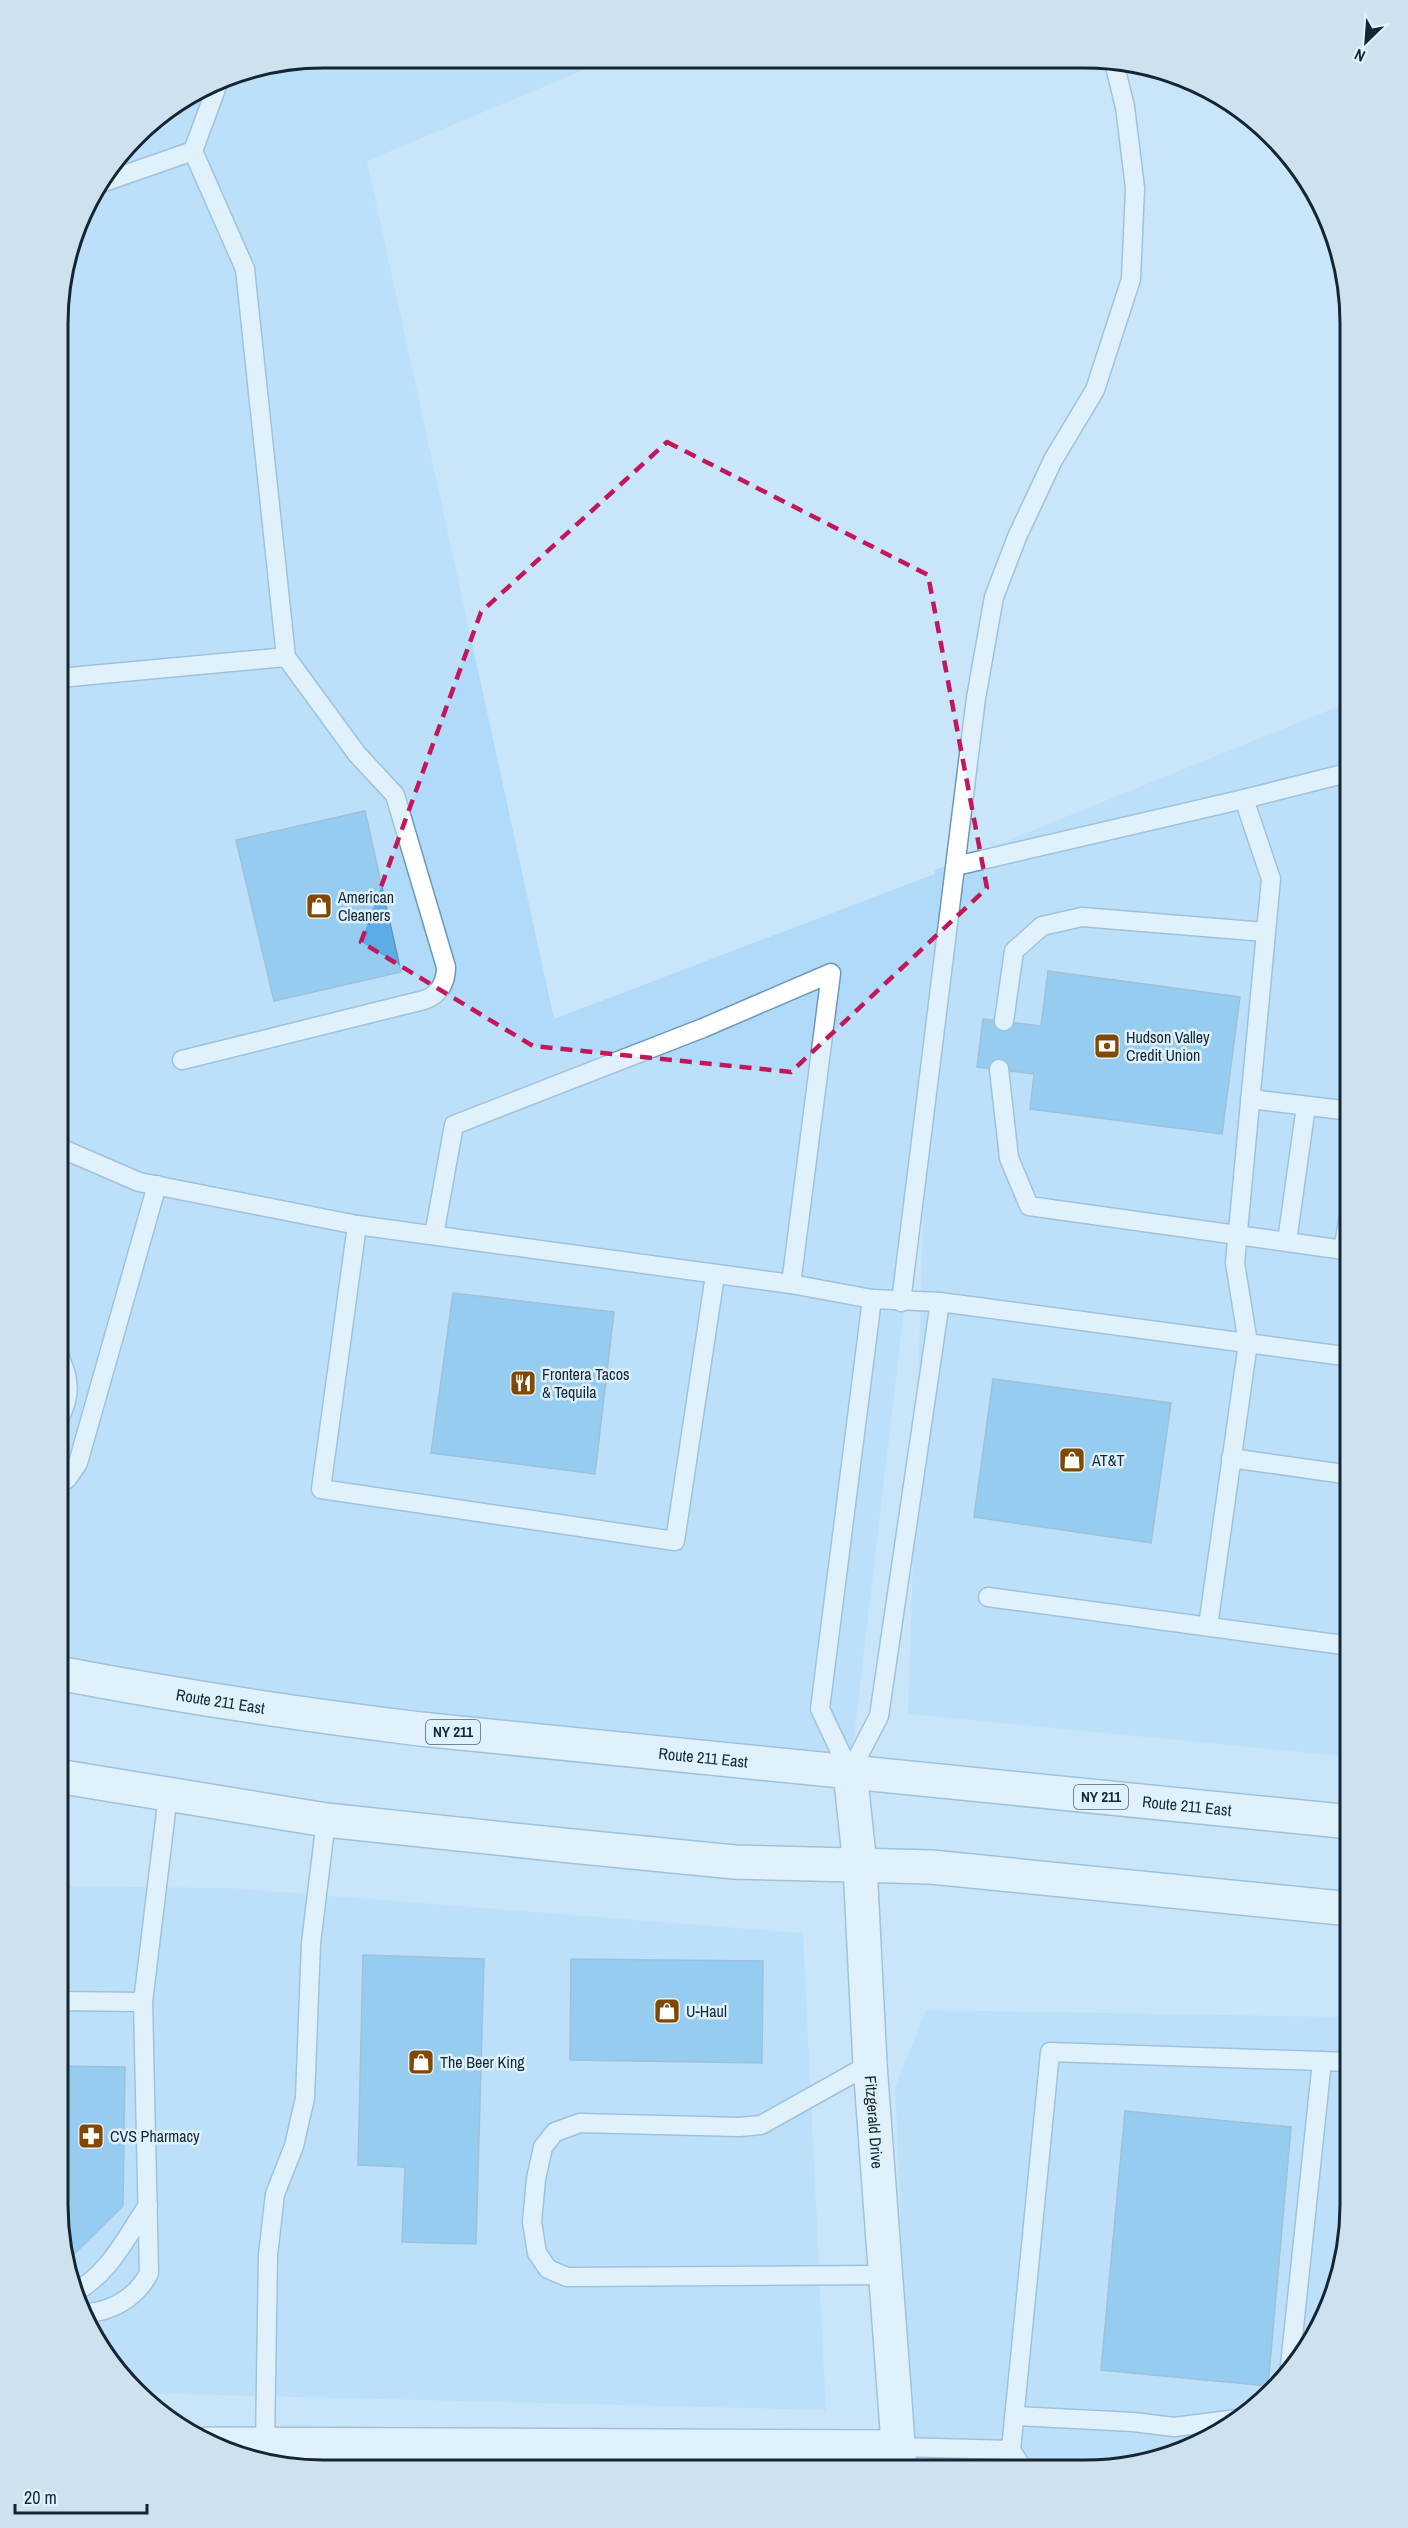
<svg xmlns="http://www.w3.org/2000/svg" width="1408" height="2528" viewBox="0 0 1408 2528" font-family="'Archivo Narrow',sans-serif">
<rect width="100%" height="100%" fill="#c9e5fa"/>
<g fill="#b0dafa">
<path d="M322,57l288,2 -243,102 187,858 381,-145v-4l416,-169v1056l-443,-43 18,-591 -76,649 -792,-99 1,-1385 25,-83 63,-82 74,-46z"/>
<path d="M57,1886l175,2 571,45 23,477 -689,-17 -25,-26 -41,-76 -14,-85z"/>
<path d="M926,2010l424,7v207l-19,83 -35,60 -49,49 -76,41 -85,14 -175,-1 -16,-383z"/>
</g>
<g fill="#5cade7" stroke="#6894b5" stroke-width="1.5">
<path d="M365,811l36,161 -127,29 -38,-161z"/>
<path d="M1048,971l192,26 -18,137 -192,-25 4,-35 -57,-7 6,-48 58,7z"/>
<path d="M453,1293l161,19 -19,162 -164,-21z"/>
<path d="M993,1379l178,24 -20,140 -177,-26z"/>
<path d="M363,1955l121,4 -8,285 -74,-2 3,-75 -47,-2z"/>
<path d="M571,1959l192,2 -1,102 -192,-3z"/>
<path d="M57,2066l68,1 -2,139 -56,55 -10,-55z"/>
<path d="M1125,2111l166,16 -23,259 -167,-16z"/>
</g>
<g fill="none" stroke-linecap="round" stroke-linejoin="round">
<defs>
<g id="lane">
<path d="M101,183l92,-32 27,-73"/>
<path d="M59,678l227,-21"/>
<path d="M956,866l288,-67 107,-27"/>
<path d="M1004,1021l10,-70 28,-25 40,-9 183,15"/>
<path d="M182,1060l242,-60c15,-5 22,-17 22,-33l-51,-172 -38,-41 -71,-97 -41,-388 -52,-118"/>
<path d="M999,1069l10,89 20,48 322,45"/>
<path d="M1250,1099l101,12"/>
<path d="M58,1147l81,35 218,43 434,59 81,15 68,3 411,55"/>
<path d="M357,1225l-36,264 354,52 40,-266"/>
<path d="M434,1235l20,-110 249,-97 128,-55 -40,311"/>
<path d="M1287,1241l19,-135"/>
<path d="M1343,1250l6,-34"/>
<path d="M901,1302l75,-604 18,-101 23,-60 36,-77 42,-70 36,-111 4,-91 -10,-81 -11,-45"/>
<path d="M58,1420c14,-24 12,-42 0,-66"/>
<path d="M1231,1458l120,17"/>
<path d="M58,1484l9,-5 11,-16 79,-278"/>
<path d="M988,1597l363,49"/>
<path d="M1208,1626l40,-283 -13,-80 36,-384 -27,-80"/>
<path d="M850,1772l-30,-63 52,-410"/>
<path d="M850,1772l29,-56 61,-414"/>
<path d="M57,2001l86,1 25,-207"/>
<path d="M870,2064l-109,61 -22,2 -159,-4 -25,9 -12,15 -7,32 -4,43 5,31 11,16 19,8 318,-2"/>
<path d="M72,2293c35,-15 55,-57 76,-88"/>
<path d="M83,2313c28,0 54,-16 66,-40l-6,-271"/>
<path d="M1289,2375l33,-314"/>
<path d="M1014,2416l119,6 41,5 71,-9"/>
<path d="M265,2444l3,-189 7,-61 19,-48 11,-48 6,-155 15,-123"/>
<path d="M899,2447l112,3 39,-398 300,10"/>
<path d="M1011,2450l13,21"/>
</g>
<g id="street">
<path id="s1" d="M850,1772l10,93 10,199 30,406"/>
<path d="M208,2444l691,3"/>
</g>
<g id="primary">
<path id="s2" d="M58,1673c120,23 240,41 362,56l931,93"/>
<path d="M57,1776l269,44 236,25 172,17 197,5 420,42"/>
</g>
</defs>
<use href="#lane" stroke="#6c98b9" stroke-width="21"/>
<use href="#street" stroke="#6c98b9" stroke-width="36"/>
<use href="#primary" stroke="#6c98b9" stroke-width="36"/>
<use href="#lane" stroke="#fff" stroke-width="18"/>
<use href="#street" stroke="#fff" stroke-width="33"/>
<use href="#primary" stroke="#fff" stroke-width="33"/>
</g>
<path d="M0 0H1408V2528H0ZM667,442l261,133 59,313 -196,184 -258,-26 -172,-104 120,-330z" fill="#c9e5fa" fill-opacity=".55" fill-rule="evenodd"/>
<path fill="none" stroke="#c2185b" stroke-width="4.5" stroke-dasharray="12 8" stroke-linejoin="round" d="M667,442l261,133 59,313 -196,184 -258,-26 -172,-104 120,-330z"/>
<defs>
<symbol id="shop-square" viewBox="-11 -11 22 22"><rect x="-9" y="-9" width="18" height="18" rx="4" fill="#834800" stroke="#def1ff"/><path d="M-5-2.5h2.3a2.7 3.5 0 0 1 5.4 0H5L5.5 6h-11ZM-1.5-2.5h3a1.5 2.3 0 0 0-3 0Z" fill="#fff"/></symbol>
<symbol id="bank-square" viewBox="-11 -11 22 22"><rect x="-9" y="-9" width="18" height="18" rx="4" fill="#834800" stroke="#def1ff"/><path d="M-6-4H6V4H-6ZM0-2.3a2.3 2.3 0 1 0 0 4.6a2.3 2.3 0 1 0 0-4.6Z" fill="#fff"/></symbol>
<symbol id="restaurant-square" viewBox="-11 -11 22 22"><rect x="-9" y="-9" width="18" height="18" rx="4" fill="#834800" stroke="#def1ff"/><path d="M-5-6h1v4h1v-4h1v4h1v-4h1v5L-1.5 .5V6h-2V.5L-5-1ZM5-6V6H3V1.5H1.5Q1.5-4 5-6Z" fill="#fff"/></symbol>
<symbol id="pharmacy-square" viewBox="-11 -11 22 22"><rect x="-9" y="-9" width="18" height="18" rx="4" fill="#834800" stroke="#def1ff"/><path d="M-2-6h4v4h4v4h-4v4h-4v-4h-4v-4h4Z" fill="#fff"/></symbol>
</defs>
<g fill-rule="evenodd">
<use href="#shop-square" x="304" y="891" width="30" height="30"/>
<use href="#bank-square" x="1092" y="1031" width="30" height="30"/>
<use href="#restaurant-square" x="508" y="1368" width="30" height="30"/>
<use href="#shop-square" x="1057" y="1445" width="30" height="30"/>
<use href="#shop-square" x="652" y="1996" width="30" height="30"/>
<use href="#shop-square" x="406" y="2047" width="30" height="30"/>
<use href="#pharmacy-square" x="76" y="2121" width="30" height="30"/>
</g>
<g text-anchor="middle" stroke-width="5" stroke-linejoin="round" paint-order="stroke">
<g fill="#def1ff" stroke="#516370" stroke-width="1.5">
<rect x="426" y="1720" width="54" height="24" rx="4.5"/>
<rect x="1074" y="1785" width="54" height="24" rx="4.5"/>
</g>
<g font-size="15" font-weight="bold" fill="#142633">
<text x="453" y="1737">NY 211</text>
<text x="1101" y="1802">NY 211</text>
</g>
<g font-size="16" fill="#142633" stroke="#def1ff" text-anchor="start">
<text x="338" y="903">American<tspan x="338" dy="18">Cleaners</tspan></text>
<text x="1126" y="1043">Hudson Valley<tspan x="1126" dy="18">Credit Union</tspan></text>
<text x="542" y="1380">Frontera Tacos<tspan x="542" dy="18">&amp; Tequila</tspan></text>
<text x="1092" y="1466">AT&amp;T</text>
<text x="686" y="2017">U-Haul</text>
<text x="440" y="2068">The Beer King</text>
<text x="110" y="2142">CVS Pharmacy</text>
</g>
<g font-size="16" fill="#142633" stroke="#def1ff">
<text dy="6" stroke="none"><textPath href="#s2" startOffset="165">Route 211 East</textPath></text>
<text dy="6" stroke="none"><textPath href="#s2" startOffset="651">Route 211 East</textPath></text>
<text dy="6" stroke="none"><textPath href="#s2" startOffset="1137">Route 211 East</textPath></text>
<text dy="6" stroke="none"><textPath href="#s1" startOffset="351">Fitzgerald Drive</textPath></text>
</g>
</g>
<path d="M0 0H1408V2528H0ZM323 68H1085A255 255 0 0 1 1340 323V2205A255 255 0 0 1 1085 2460H323A255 255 0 0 1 68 2205V323A255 255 0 0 1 323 68Z" fill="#cee1ef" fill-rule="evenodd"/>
<path fill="none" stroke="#142633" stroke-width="3" d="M323 68H1085A255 255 0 0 1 1340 323V2205A255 255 0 0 1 1085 2460H323A255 255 0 0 1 68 2205V323A255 255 0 0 1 323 68Z"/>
<g transform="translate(1366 42) rotate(205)" stroke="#def1ff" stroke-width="4.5" paint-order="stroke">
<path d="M0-4.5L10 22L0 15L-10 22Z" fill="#142633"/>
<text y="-9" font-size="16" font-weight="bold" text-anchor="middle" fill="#142633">N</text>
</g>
<path d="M15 2504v9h132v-9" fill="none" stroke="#142633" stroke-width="3"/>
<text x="24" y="2504" font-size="18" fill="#142633" stroke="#def1ff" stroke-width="4.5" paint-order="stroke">20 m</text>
</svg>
